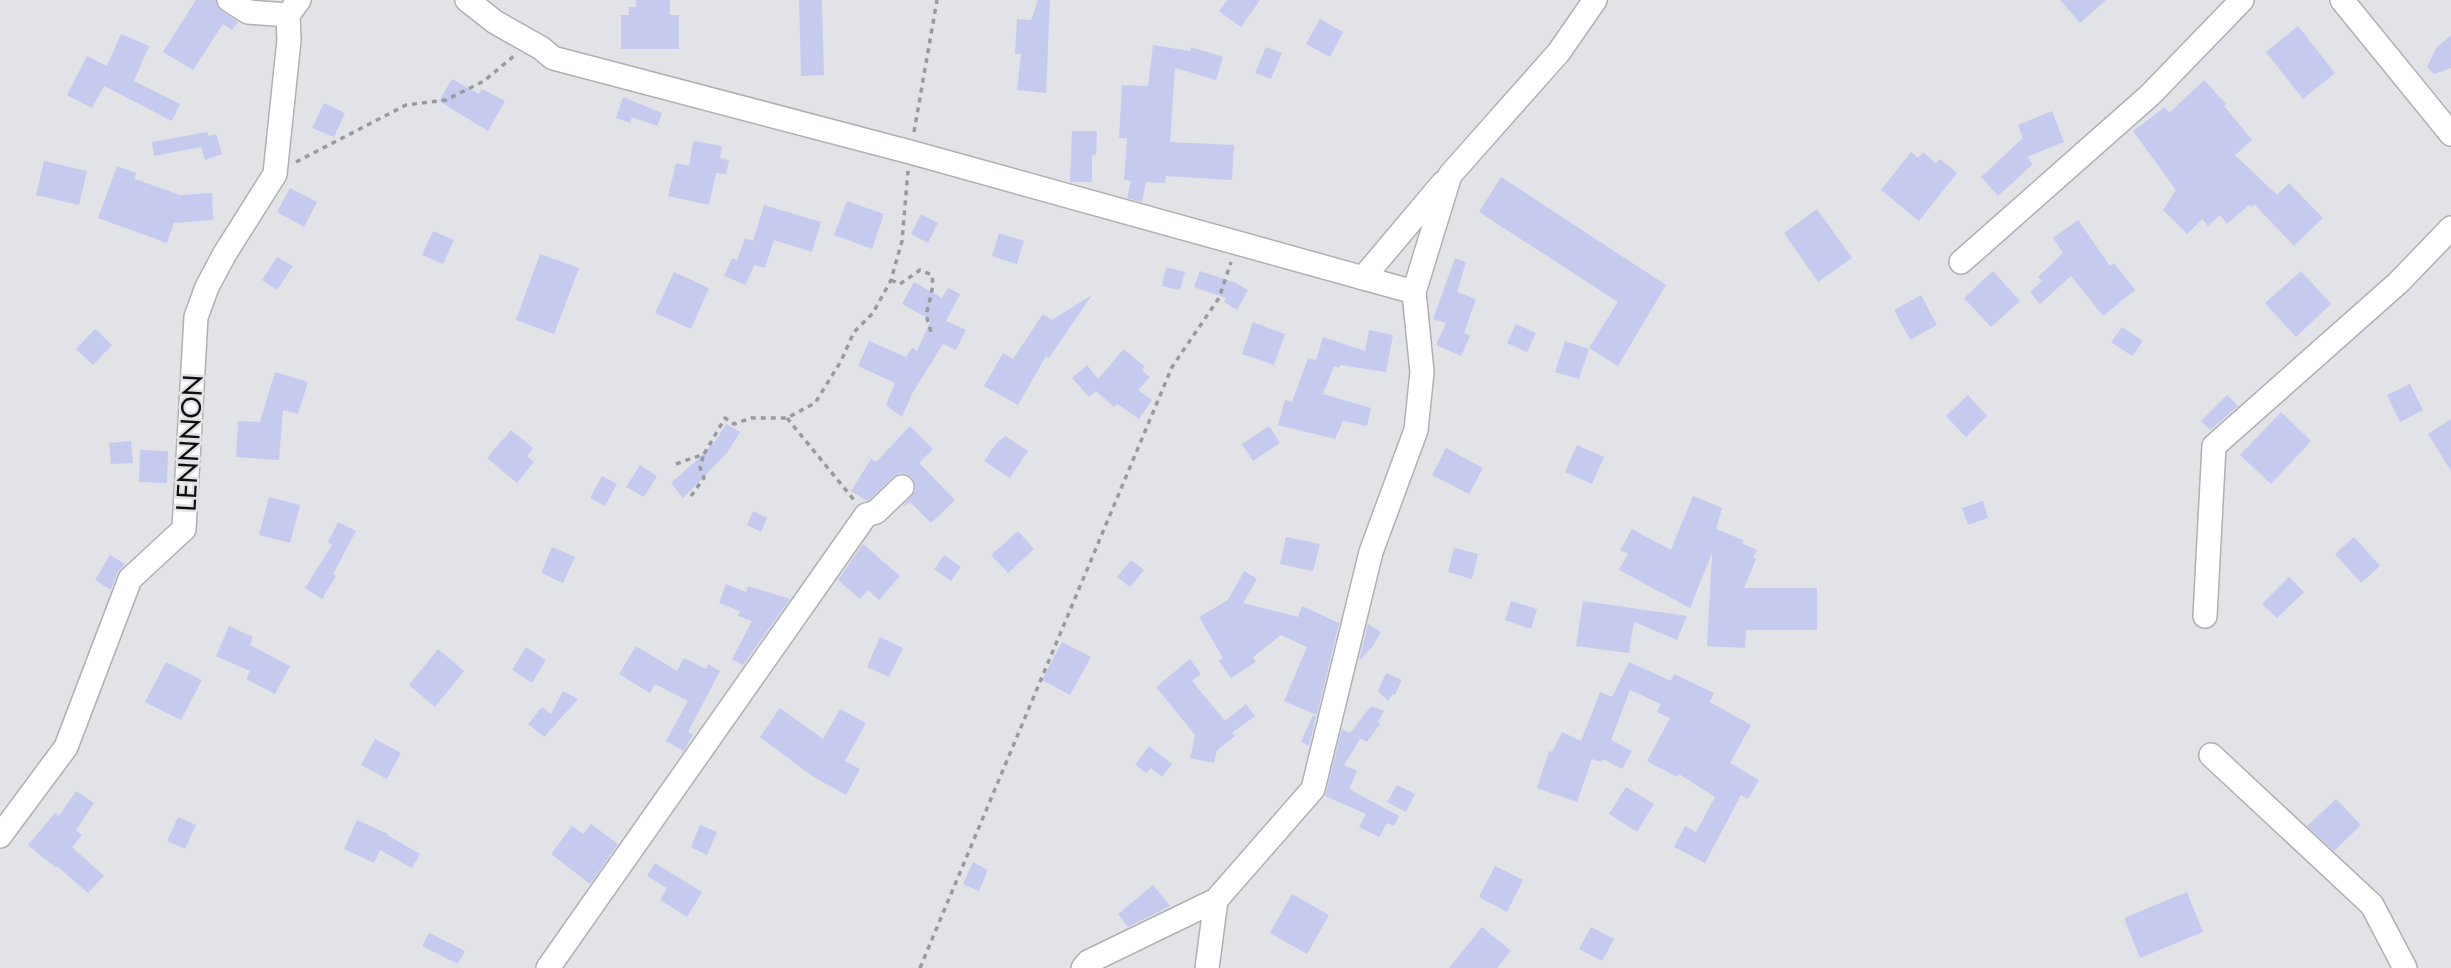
<svg xmlns="http://www.w3.org/2000/svg" width="2451" height="968" viewBox="0 0 2451 968" font-family="Jost,sans-serif">
<rect width="100%" height="100%" fill="#e2e3e6"/>
<g fill="#c6caef">
<path d="M196,0h19l6,11 17,11 -6,8 -9,-6 -30,46 -30,-18z"/>
<path d="M636,0h34v15h9v34h-58v-34h8v-8h7z"/>
<path d="M799,0h23l2,75 -23,1z"/>
<path d="M1038,0h12l-4,93 -29,-3 4,-36h-6l2,-35 14,1z"/>
<path d="M1227,0h33l-19,27 -22,-16z"/>
<path d="M2060,0h46l-26,23z"/>
<path d="M1320,19l23,13 -13,25 -24,-13z"/>
<path d="M2298,26l37,47 -32,26 -37,-47z"/>
<path d="M121,34l28,12 -15,35 46,23 -8,17 -68,-35 -12,22 -25,-13 20,-39 20,10z"/>
<path d="M2451,35v33l-17,6 -7,-7 9,-19z"/>
<path d="M1153,45l37,6 1,-4 32,10 -7,23 -41,-12 -5,74 64,3 -2,35 -66,-4 -1,7 -19,-1 -4,20 -15,-4 4,-17 -7,-1 3,-42h-8l3,-53 26,1z"/>
<path d="M1266,47l16,6 -11,26 -16,-6z"/>
<path d="M452,79l27,15 3,-5 23,12 -17,30 -49,-30z"/>
<path d="M2204,80l22,24 -2,2 28,34 -17,15 42,40 12,-12 34,35 -29,28 -40,-42 -2,3 -3,-2 -22,19 -7,-9 -12,11 -6,-7 -15,15 -24,-24 13,-20 -43,-59 32,-24 4,6z"/>
<path d="M623,97l39,16 -5,13 -25,-9 -2,6 -14,-5z"/>
<path d="M324,103l21,10 -11,24 -22,-9z"/>
<path d="M2052,111l12,31 -37,15 6,7 -35,32 -17,-19 42,-39 -5,-13z"/>
<path d="M1072,131h25l-1,24h-4v27h-22z"/>
<path d="M207,132l2,4 7,-2 6,20 -17,6 -4,-13 -47,9 -2,-14z"/>
<path d="M693,141l29,5 -2,12 9,2 -3,14 -10,-1 -7,32 -41,-9 8,-33 13,3z"/>
<path d="M1911,152l7,6 5,-6 13,11 4,-4 17,14 -38,48 -38,-31z"/>
<path d="M44,161l43,10 -8,34 -43,-10z"/>
<path d="M117,166l19,7 -1,6 45,16 32,-2 1,27 -39,3 -7,20 -69,-25z"/>
<path d="M1501,177l165,108 -48,81 -29,-18 29,-46 -139,-90z"/>
<path d="M290,188l27,14 -13,25 -27,-15z"/>
<path d="M847,201l37,13 -12,35 -38,-14z"/>
<path d="M764,205l57,17 -9,30 -38,-12 -9,28 -11,-3 -8,20 -22,-9 8,-18 5,2 8,-22 8,3z"/>
<path d="M1817,209l35,49 -34,24 -34,-49z"/>
<path d="M921,214l17,9 -10,20 -17,-9z"/>
<path d="M2078,220l32,46 4,-3 21,27 -32,26 -32,-40 -31,28 -10,-12 12,-11 -4,-4 25,-24 -10,-15z"/>
<path d="M433,231l21,9 -11,24 -21,-9z"/>
<path d="M999,233l25,8 -7,23 -25,-8z"/>
<path d="M540,254l39,14 -25,66 -38,-14z"/>
<path d="M277,257l16,9 -16,24 -15,-10z"/>
<path d="M1455,258l11,4 -9,30 19,7 -12,34 6,3 -9,20 -25,-11 10,-22 -13,-4z"/>
<path d="M1166,267l19,5 -5,18 -18,-4z"/>
<path d="M1200,271l36,12 12,7 -11,20 -13,-8 2,-4 -32,-11z"/>
<path d="M1993,271l27,30 -29,26 -27,-29z"/>
<path d="M2301,271l30,33 -35,33 -31,-34z"/>
<path d="M674,272l35,16 -18,41 -36,-16z"/>
<path d="M914,282l28,16 6,-10 12,6 -14,27 20,9 -10,20 -13,-6 -30,48 -11,25 -16,-12 9,-22 -37,-17 11,-25 37,16 6,-9 5,3 14,-31 -29,-16z"/>
<path d="M1092,295l-43,63 -3,-2 -28,49 -34,-19 19,-33 10,6 30,-45 9,6z"/>
<path d="M1921,295l16,30 -27,15 -16,-30z"/>
<path d="M1253,322l32,12 -11,31 -32,-11z"/>
<path d="M1516,324l20,9 -9,19 -20,-9z"/>
<path d="M2122,327l21,14 -11,15 -21,-14z"/>
<path d="M95,329l17,16 -19,20 -17,-16z"/>
<path d="M1369,330l24,5 -7,37 -46,-7 -1,3 -5,-2 -11,28 48,14 -4,18 -24,-5 -8,18 -57,-14 7,-25 7,2 16,-44 8,2 7,-23 42,14z"/>
<path d="M1565,341l24,8 -10,30 -24,-7z"/>
<path d="M1124,349l21,18 -3,3 8,7 -12,13 14,10 -13,19 -22,-15 -3,3 -18,-16 -7,6 -17,-19 15,-13 11,14z"/>
<path d="M275,372l33,10 -10,32 -15,-4 -4,50 -43,-3 2,-36 22,1z"/>
<path d="M2410,384l13,26 -23,12 -13,-27z"/>
<path d="M1968,395l19,21 -21,21 -20,-21z"/>
<path d="M2227,395l11,11 -28,24 -9,-9z"/>
<path d="M2281,412l30,29 -40,43 -31,-29z"/>
<path d="M2451,419v52l-23,-37z"/>
<path d="M726,424l14,8 -13,21 -44,45 -12,-15 26,-23 19,-20z"/>
<path d="M910,426l23,23 -14,14 36,37 -24,23 -21,-21 -8,5 14,-17 -3,-12 -6,-4 -8,-1 -6,4 -24,23h-3l-15,-9 20,-32 5,3z"/>
<path d="M1269,426l11,17 -27,18 -11,-17z"/>
<path d="M511,430l22,18 -6,8 7,6 -17,21 -30,-25z"/>
<path d="M1005,436l23,15 -18,27 -26,-17 12,-17z"/>
<path d="M131,441l2,22 -22,1 -2,-21z"/>
<path d="M1577,445l27,12 -12,27 -27,-12z"/>
<path d="M1446,448l37,20 -14,26 -37,-19z"/>
<path d="M140,450l28,1 -1,32 -28,-1z"/>
<path d="M640,465l17,11 -13,21 -18,-10z"/>
<path d="M602,476l15,8 -12,22 -15,-8z"/>
<path d="M1693,496l29,12 -6,21 27,11 -1,3 15,7 -4,8 3,1 -12,29h73v42h-71l-1,18 -38,-2 5,-93 -22,55 -71,-38 9,-16 -8,-4 12,-21 39,21z"/>
<path d="M269,497l31,8 -10,38 -31,-8z"/>
<path d="M1983,501l5,17 -20,7 -6,-17z"/>
<path d="M753,511l14,7 -6,14 -14,-7z"/>
<path d="M338,522l18,9 -23,43 3,2 -14,23 -17,-11 27,-43 -4,-3z"/>
<path d="M1018,531l16,18 -26,24 -17,-18z"/>
<path d="M1286,537l34,7 -7,27 -33,-7z"/>
<path d="M2354,537l26,29 -19,17 -26,-29z"/>
<path d="M863,544l37,32 -21,24 -11,-10 -8,9 -22,-19z"/>
<path d="M552,547l23,10 -12,26 -22,-10z"/>
<path d="M1454,548l24,6 -6,25 -24,-7z"/>
<path d="M110,555l15,9 -8,9 -6,17 -16,-10z"/>
<path d="M944,555l17,12 -10,14 -17,-12z"/>
<path d="M1131,560l13,10 -14,17 -13,-10z"/>
<path d="M1244,571l13,8 -14,24 55,14 4,-11 37,17 -22,92 -33,-14 23,-54 -26,-12 -28,22 3,5 -25,16 -12,-17 4,-3 -24,-41 29,-17z"/>
<path d="M2289,577l15,15 -27,26 -15,-14z"/>
<path d="M726,584l20,8 2,-6 42,13 -47,66 -11,-6 20,-38 -14,-5 2,-5 -21,-8z"/>
<path d="M1511,601l26,8 -6,20 -26,-9z"/>
<path d="M1583,601l21,3 83,12 -10,24 -43,-18 -5,31 -53,-7z"/>
<path d="M1368,624l13,8 -8,14 -14,15z"/>
<path d="M229,626l24,11 -3,8 40,21 -15,28 -29,-15 4,-8 -34,-15z"/>
<path d="M880,637l23,11 -14,29 -22,-10z"/>
<path d="M1062,642l29,15 -21,38 -28,-15z"/>
<path d="M636,646l41,25 7,-13 22,11 2,-5 12,7 -32,61 5,2 -9,17 -18,-10 22,-40 -33,-17 -5,9 -31,-19z"/>
<path d="M526,647l20,13 -14,23 -20,-13z"/>
<path d="M438,649l26,22 -29,36 -26,-22z"/>
<path d="M1190,659l11,15 -9,7 33,40 21,-17 9,12 -23,17 3,3 -18,14 -3,13 -24,-5 5,-23 -39,-48z"/>
<path d="M166,662l36,18 -21,40 -36,-18z"/>
<path d="M1629,662l42,19 3,-7 40,19 -4,9 41,23 -21,38 29,17 -11,19 -7,-4 -36,68 -31,-16 11,-21 11,6 19,-35 -36,-23 -2,3 -30,-16 23,-43 -13,-6 4,-8 -31,-14 -19,50 21,11 -10,18 -19,-10 -1,3 -10,-3 -15,43 -40,-14 12,-37 3,1 10,-20 19,9 19,-49 12,5z"/>
<path d="M1386,673l16,7 -7,15 -3,-1 -4,7 -10,-10z"/>
<path d="M563,691l15,8 -34,38 -16,-13 14,-17 9,7z"/>
<path d="M1371,706l13,5 -6,11 2,2 -13,18 -13,-7 6,4 -16,26 13,6 -8,18 50,27 -5,10 -7,-3 -8,14 -20,-10 7,-13 -41,-18 17,-67 8,4z"/>
<path d="M780,708l43,31 17,-30 26,14 -21,38 15,8 -14,26 -34,-19 -52,-39z"/>
<path d="M1313,715l3,2 -7,29 -8,-4z"/>
<path d="M375,739l26,14 -14,26 -26,-14z"/>
<path d="M1149,746l23,18 -10,13 -11,-9 -5,5 -11,-8z"/>
<path d="M1397,785l18,9 -9,18 -19,-10z"/>
<path d="M1626,787l28,17 -17,28 -28,-18z"/>
<path d="M76,791l18,12 -18,27 6,5 -10,12 32,29 -16,17 -31,-27 -1,2 -28,-23 27,-32 4,3z"/>
<path d="M2336,799l25,26 -27,26 -27,-25z"/>
<path d="M178,817l18,8 -11,24 -18,-8z"/>
<path d="M357,820l31,14 -1,1 33,19 -8,14 -32,-18 -6,13 -30,-14z"/>
<path d="M591,824l27,20 -28,40 -39,-30 21,-28 11,8z"/>
<path d="M700,825l17,7 -10,23 -16,-8z"/>
<path d="M973,862l15,8 -9,21 -16,-7z"/>
<path d="M655,863l47,29 -15,25 -27,-17 7,-12 -20,-12z"/>
<path d="M1495,866l28,14 -16,32 -28,-15z"/>
<path d="M1153,885l17,21 -42,21 -10,-13z"/>
<path d="M2187,892l16,40 -63,26 -16,-40z"/>
<path d="M1292,894l37,21 -22,39 -37,-21z"/>
<path d="M1482,927l29,24 -14,17h-48z"/>
<path d="M1591,927l23,12 -12,22 -23,-12z"/>
<path d="M429,933l36,18 -7,13 -36,-18z"/>
</g>
<g fill="none" stroke-linecap="round" stroke-linejoin="round">
<defs>
<g id="minor">
<path d="M229,0l19,12 40,3 11,-15"/>
<path d="M467,0l28,22 46,26 12,10 357,94 504,140"/>
<path d="M2342,0l109,134"/>
<path d="M1961,262l189,-167 92,-95"/>
<path d="M1363,278l80,-95"/>
<path d="M2205,616l9,-170 185,-164 52,-54"/>
<path d="M2211,755l161,150 33,63"/>
<path d="M0,836l66,-89 64,-168 54,-50 12,-212 11,-30 17,-32 51,-81 14,-134 -1,-25"/>
<path d="M548,968l318,-453 10,-3 26,-25"/>
<path d="M1083,968l5,-6 128,-62 97,-111 58,-237 45,-122 6,-58 -8,-80 36,-117 109,-123 36,-52"/>
<path d="M1207,968l9,-68"/>
</g>
</defs>
<use href="#minor" stroke="#b0b0b4" stroke-width="26"/>
<g stroke="#999a9c" stroke-width="3.5" stroke-dasharray="5 5" stroke-linecap="butt">
<path d="M914,132l23,-132"/>
<path d="M296,162l110,-57 40,-5 38,-19 31,-26"/>
<path d="M891,280l9,4 20,-14 12,5c2,14 -2,23 -5,36 -1,8 3,17 5,24"/>
<path d="M787,418l67,82"/>
<path d="M676,464l28,-10 21,-36 9,6 17,-6h36l28,-15 26,-42 13,-29 19,-19 18,-33 11,-39 6,-70"/>
<path d="M691,496l13,-18 -4,-11 4,-13"/>
<path d="M920,968l252,-601 47,-69 12,-36"/>
</g>
<use href="#minor" stroke="#fff" stroke-width="23"/>
</g>
<g text-anchor="middle" stroke-width="5" stroke-linejoin="round" paint-order="stroke">
<g font-size="28" fill="#0f0f11" stroke="#e2e3e6">
<text transform="translate(189 443) rotate(-87)" y="10">LENNNON</text>
</g>
</g>
</svg>
